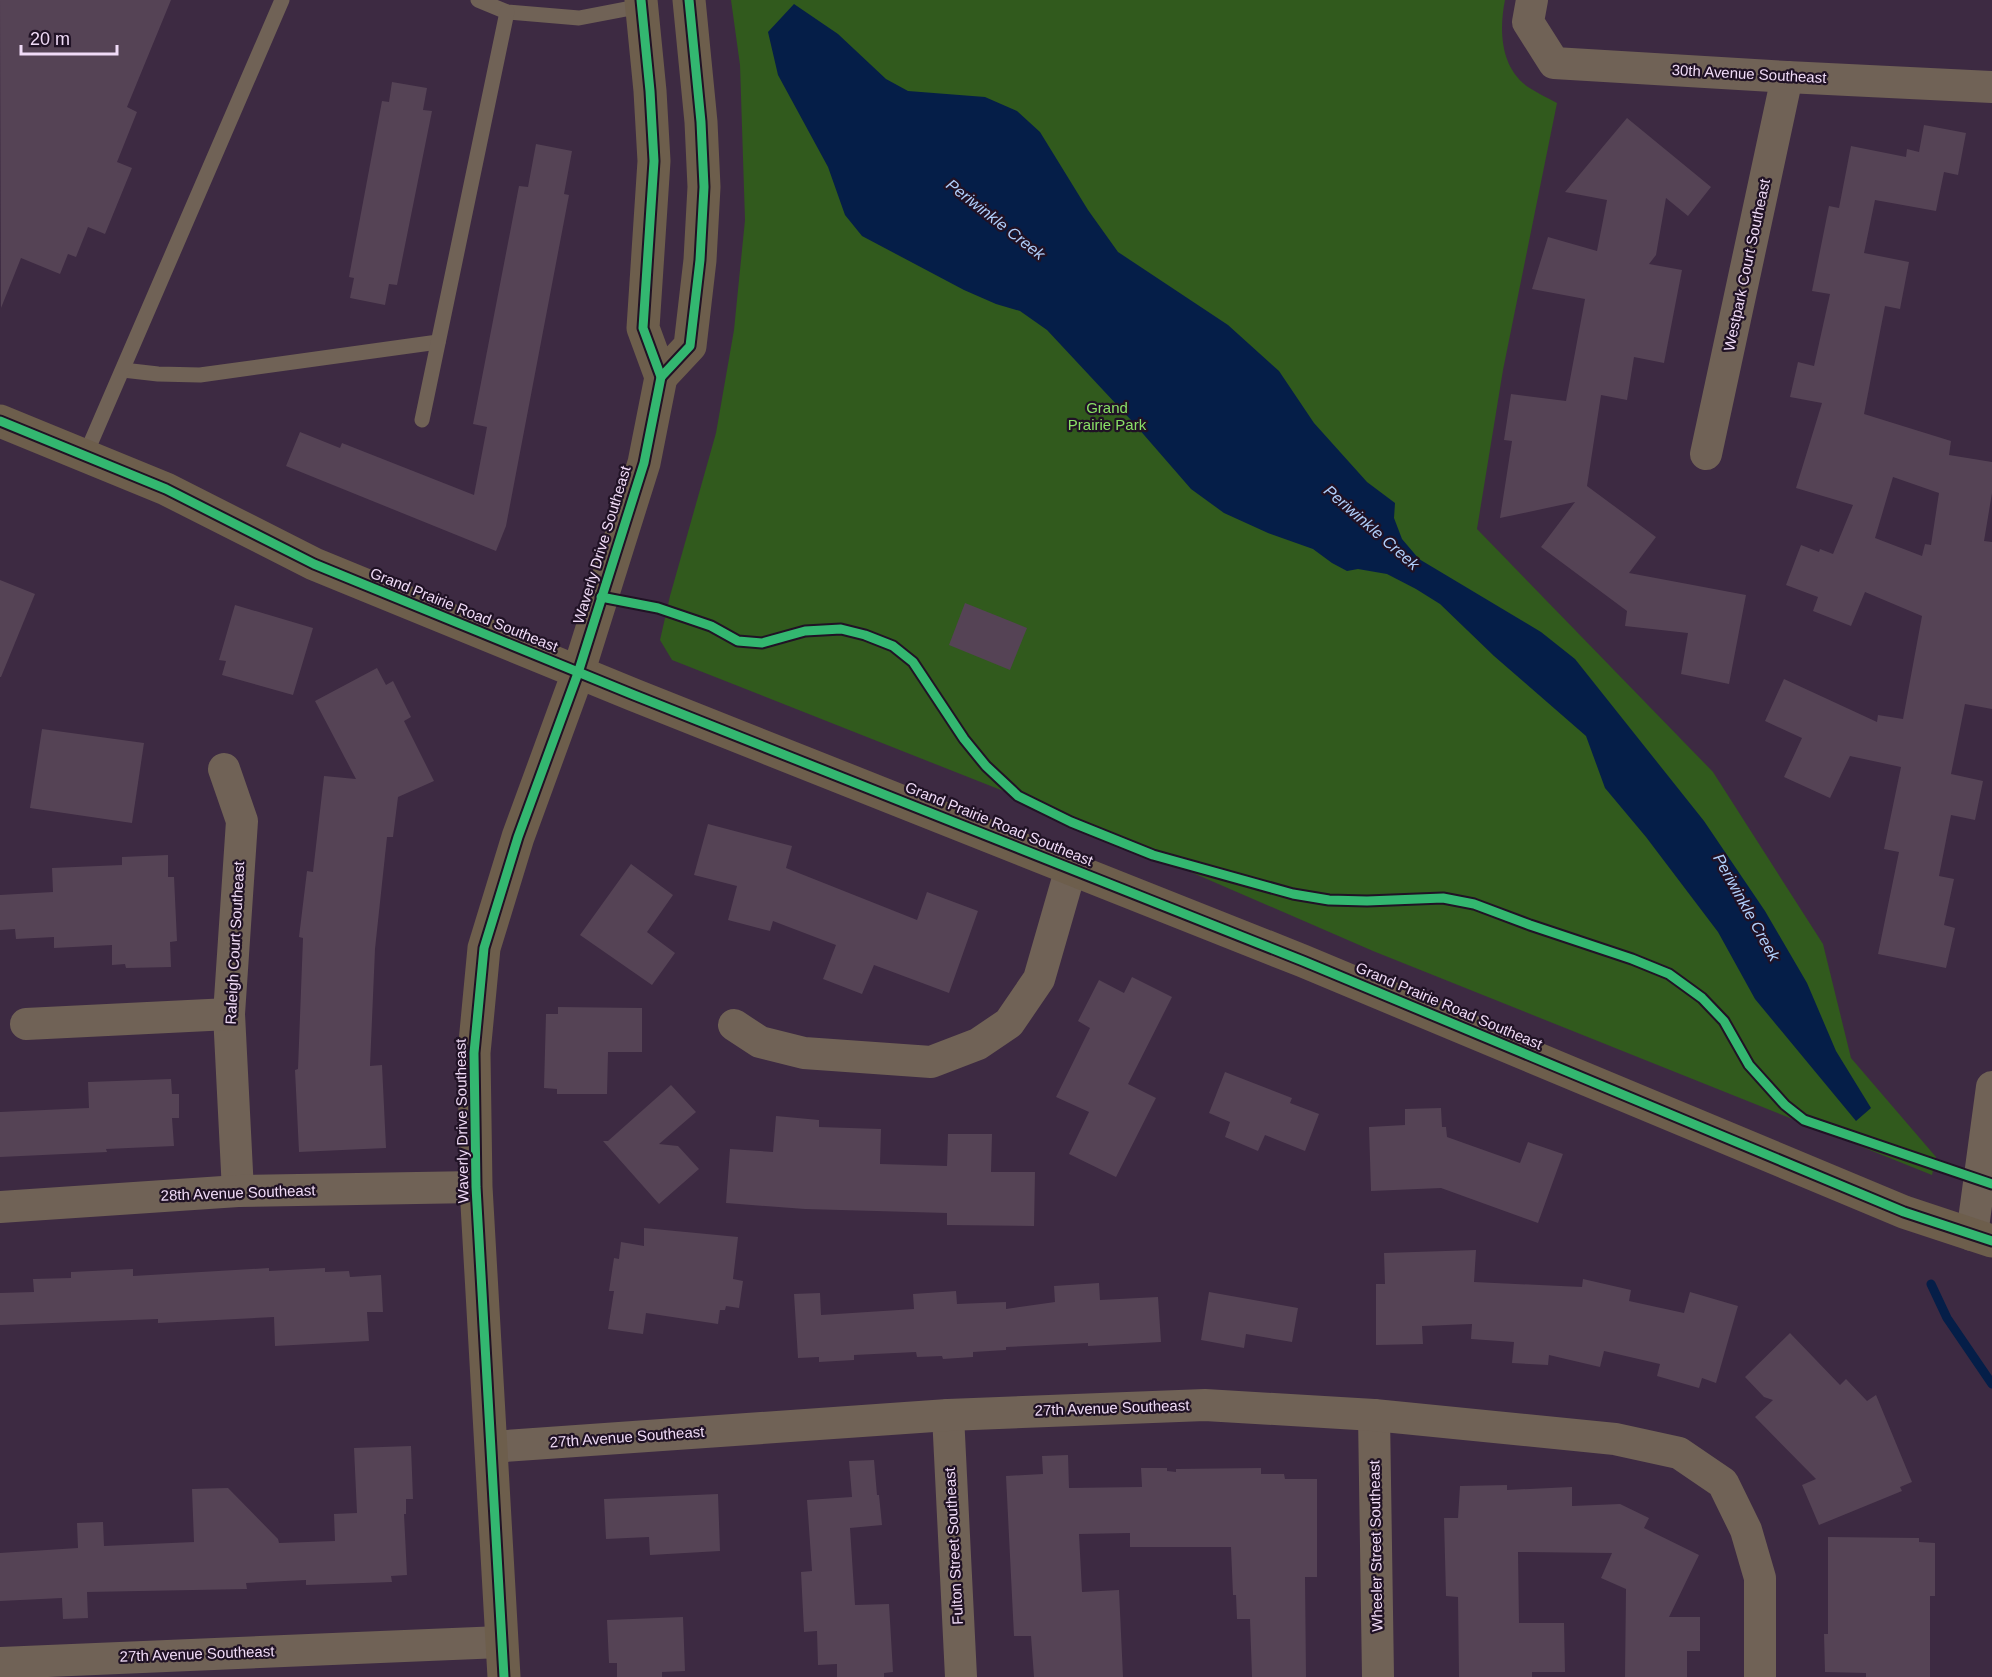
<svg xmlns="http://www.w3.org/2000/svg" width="1992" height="1677" viewBox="0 0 1992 1677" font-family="Arial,sans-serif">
<rect width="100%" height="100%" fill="#3d2a42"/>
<path fill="#315a1d" d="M731,0h774c-6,30 -5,67 23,87 9,6 20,11 29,16l-54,267 -26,159 236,243 110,172 28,114 85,99 -4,18 -559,-224 -362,-157 -339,-134 -12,-20 10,-44 46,-163 18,-103 11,-110 -5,-155z"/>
<path fill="#051e48" d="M794,4l44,30 48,45 22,12 77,6 32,14 23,21 48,78 30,42 110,73 51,46 35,52 53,59 28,21 -1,15 8,21 17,20 122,73 34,27 129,162 61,90 42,72 29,68 35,57 -15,13 -101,-122 -37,-67 -72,-95 -41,-49 -19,-52 -92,-80 -54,-52 -24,-15 -29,-15 -29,-5 -11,2 -15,-8 -19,-14 -45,-16 -44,-20 -33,-24 -60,-69 -84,-90 -27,-19 -24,-7 -32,-14 -102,-54 -17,-21 -17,-48 -50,-92 -10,-43z"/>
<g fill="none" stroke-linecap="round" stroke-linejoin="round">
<path stroke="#051e48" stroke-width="9" d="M1931,1284l16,34 45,66"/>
</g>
<g fill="#554355" fill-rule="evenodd">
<path d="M0,0h171l-44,107 10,5 -20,50 15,6 -27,66 -17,-7 -12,30 -8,-3 -8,20 -39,-16 -20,50z"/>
<path d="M392,82l35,6 -4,22 9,1 -35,174 -8,-1 -4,21 -35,-7 4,-20 -5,-1 33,-176 7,1z"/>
<path d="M1627,118l84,69 -23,29 -22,-18 -10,57 -7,9 33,6 -18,93 -30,-6 -7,43 -26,-5 -14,91 69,51 -27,36 117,22 -17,89 -48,-10 7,-41 -63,-7 2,-15 -86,-64 34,-45 -75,16 12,-77 -8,-1 7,-46 55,7 19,-102 -53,-10 16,-52 49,14 10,-51 -42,-8z"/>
<path d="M1924,125l42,8 -8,42 -14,-3 -8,39 -61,-11 -11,53 45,9 -9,47 -15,-3 -21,108 87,27 -2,14 43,7v31l-8,48 8,1v167l-27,-5 -14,70 32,7 -8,39 -24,-5 -12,61 15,3 -10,46 11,3 -9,40 -68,-14 21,-102 -15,-3 17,-82 -51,-11 -20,42 -46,-21 18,-39 -37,-17 19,-42 93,43 1,-7 25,4 19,-103 -57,-24 -14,34 -38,-15 5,-14 -32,-12 15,-40 18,7 1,-3 13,5 20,-49 -57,-17 26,-85 -32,-6 8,-35 16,4 16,-72 -18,-3 17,-85 10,2 12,-62 55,11 1,-8 12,3zM1893,477l46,16 -8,52 -6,-1 -3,12 -47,-18z"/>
<path d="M536,144l36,7 -8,43 5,1 -63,331 -10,25 -210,-85 14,-34 40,16 2,-5 132,52 13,-68 -14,-3 46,-238 9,1z"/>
<path d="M0,580l35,14 -34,83h-1z"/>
<path d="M965,603l62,25 -17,42 -61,-25z"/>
<path d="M235,605l78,23 -20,67 -71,-20 4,-14 -7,-1z"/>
<path d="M377,668l9,17 7,-4 18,36 -7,4 30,60 -36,16 -5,40h-6l-12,112 -5,117 12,-1 4,83 -87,4 -4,-82 3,-1 5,-131 -4,-1 8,-66 6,1 11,-96 32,3 -41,-78z"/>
<path d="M42,729l102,14 -12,80 -102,-15z"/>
<path d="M708,824l84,22 -6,22 131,52 10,-28 51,19 -29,82 -75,-28 -12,29 -39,-15 13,-34 -63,-24 -3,10 -42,-11 9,-34 -43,-11z"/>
<path d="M168,855v22h6l3,64 -7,1 1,25 -45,1 -1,-4 -13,1v-20l-58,3v-11l-38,2 -1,-10 -15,1v-35l53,-3 -1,-24 70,-3v-8z"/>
<path d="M631,864l42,31 -26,37 28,21 -23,32 -72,-50z"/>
<path d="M1132,977l40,20 -44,87 28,14 -40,79 -47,-23 20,-42 -33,-15 34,-69 -12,-7 21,-41 25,13z"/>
<path d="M558,1007l84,1v44h-34l-1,42h-50v-5l-13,-1 2,-74h12z"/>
<path d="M1225,1072l67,26 -2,5 29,11 -14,37 -40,-16 -7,16 -33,-14 5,-15 -21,-9z"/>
<path d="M171,1079l1,15h7v24h-7l2,28 -68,3 1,3 -107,5v-45l89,-4 -1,-26z"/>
<path d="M671,1085l25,27 -37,32 19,2 21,23 -40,35 -56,-63h5z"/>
<path d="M1441,1108l1,19h4l1,10 73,26 8,-21 35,12 -25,69 -97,-35 -70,3 -2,-64 36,-2v-16z"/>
<path d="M776,1116l43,4v7l62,2 -1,35 67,2 1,-32h44l-1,38h44l-1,54 -87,-1v-12l-142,-4 -79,-6 4,-54 43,3z"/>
<path d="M644,1228l94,9 -5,42 10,2 -4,27 -13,-2 -1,4h-5l-2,14 -72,-11 -3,21 -35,-5 6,-38h-5l5,-33 5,1 2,-17 23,4z"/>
<path d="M1476,1250l-2,32 108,5 1,-8 48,11 -2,11 55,12 6,-21 48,14 -22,77 -14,-5 -3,10 -42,-12 3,-12 -56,-13 -4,16 -51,-12 -1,10 -36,-2 2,-21 -43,-3 1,-15 -50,2 1,18 -47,1v-61h9l-1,-31z"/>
<path d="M269,1268v3l56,-3v4l24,-1 1,6 31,-2 2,37h-16l2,29 -94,5 -1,-29 -116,6v-4l-158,6v-32l34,-1 -1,-13 38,-1v-6l62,-3v7z"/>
<path d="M1099,1283l1,17 58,-3 3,45 -73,4v-3l-82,4v3l-33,2v5l-30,2 -1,-3 -25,1 -1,-5 -62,3v5l-35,2v-5l-21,1 -4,-64 26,-1 1,22 93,-6 -1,-15 43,-3 1,13 49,-2v7l49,-7 -1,-16z"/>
<path d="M1209,1292l89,16 -6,34 -46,-8 -2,14 -43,-8z"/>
<path d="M1790,1333l50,52 6,-6 21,22 9,-6 36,87 -12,5 2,4 -83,34 -17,-40 14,-6 -61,-62 18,-17 -9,-3 -19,-20z"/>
<path d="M411,1446l2,53h-7v15h-2l3,61 -16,1 1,6 -86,3v-5l-60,3 1,6 -160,3 1,26 -25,1 -1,-21 -62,3v-48l78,-5 -1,-25 26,-1 1,24 90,-4 -2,-53 36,-1 50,51 1,4 56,-2 -1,-27 23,-1 -3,-65z"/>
<path d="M1068,1455l1,33 73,-1 -1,-19h26v3l9,1v-3l85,-1v6h23l1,5h32v98h-12l1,100h-54l-2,-58h-13l-1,-24h-3l-2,-48h-101v-14l-51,1 3,58 37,-2 4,87h-89l-3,-41h-17l-8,-160 37,-2 -1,-18z"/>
<path d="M874,1460l3,35h2l3,30 -32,3 5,77 34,-1 4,68 -9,1v4h-47v-13l-19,1 -1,-34 -13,1 -3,-60 11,-1 -5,-71 45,-3 -3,-36z"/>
<path d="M1507,1485v5l65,-3v19l48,-2 29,14 -5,10 55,27 -30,62h31v34h-13v26h-62l1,-88 -25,-11 11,-25 -94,-1 1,71h45l1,49h-33v5h-73l-1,-80 -12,-1 -2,-78h14l2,-32z"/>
<path d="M718,1494l2,57 -70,4 -1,-18 -43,2 -2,-40z"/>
<path d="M1828,1537l91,1v4l16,1v53h-5v81h-64v-4l-41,-1 -1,-38h4z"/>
<path d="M683,1617l2,54 -23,1v5h-45v-14h-8l-2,-43z"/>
</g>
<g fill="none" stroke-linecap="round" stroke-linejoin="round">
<g stroke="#706256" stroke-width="15">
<path d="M478,0l29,12 72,6 63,-12"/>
<path d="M123,370l35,4 42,1 238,-33"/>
<path d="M422,420l85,-408"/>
<path d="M85,456l197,-456"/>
</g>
<g stroke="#706256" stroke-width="32">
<path d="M1532,0l-4,22 26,41 233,14 205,10"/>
<path d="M1706,454l81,-377"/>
<path d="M224,769l18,52 -13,193 9,177"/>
<path d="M26,1024l203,-10"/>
<path d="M734,1025l26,17 44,11 127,9 47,-18 31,-21 30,-44 32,-111"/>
<path d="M0,1207l238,-16 238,-4"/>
<path d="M1972,1235l20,-148"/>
<path d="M948,1415l13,262"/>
<path d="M1374,1415l4,262"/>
<path d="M491,1447l457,-32 257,-10 169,10 241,24 64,14 44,30 23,47 14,48v99"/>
<path d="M0,1663l501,-21"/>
</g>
<g stroke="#6d5e4c" stroke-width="33">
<path d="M661,377l29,-31 10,-86 4,-73 -3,-65 -12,-122"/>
<path d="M0,421l166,68 148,75 320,131 669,266 601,251 88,29"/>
<path d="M504,1677l-28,-490 -2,-134 10,-105 34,-111 60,-164 66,-210 17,-86 -18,-49 11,-167 -4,-70 -9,-91"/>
</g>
<defs>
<g id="cycleway">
<path d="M661,377l29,-31 10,-86 4,-73 -3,-65 -12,-122"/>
<path d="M0,421l166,68 148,75 320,131 669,266 601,251 88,29"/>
<path d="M601,597l57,11 53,18 27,15 24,2 43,-12 36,-2 24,6 28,11 20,16 51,77 22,27 32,30 53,26 82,33 140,39 36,6 38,1 76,-3 31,6 56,21 102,34 37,15 33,24 22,23 25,44 36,40 19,15 188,64"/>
<path d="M504,1677l-28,-490 -2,-134 10,-105 34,-111 60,-164 66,-210 17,-86 -18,-49 11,-167 -4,-70 -9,-91"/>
</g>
</defs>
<use href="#cycleway" stroke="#201225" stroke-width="13"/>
<use href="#cycleway" stroke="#33b770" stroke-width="9"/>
</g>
<g text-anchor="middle" stroke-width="4.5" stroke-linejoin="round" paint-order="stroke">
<g font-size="15" fill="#f0dbf7" stroke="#201225">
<text transform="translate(1749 74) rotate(3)" y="5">30th Avenue Southeast</text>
<text transform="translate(1747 265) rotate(-78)" y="5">Westpark Court Southeast</text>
<text transform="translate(602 545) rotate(-73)" y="5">Waverly Drive Southeast</text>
<text transform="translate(464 610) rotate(22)" y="5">Grand Prairie Road Southeast</text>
<text transform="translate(999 824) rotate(22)" y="5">Grand Prairie Road Southeast</text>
<text transform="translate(235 943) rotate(-87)" y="5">Raleigh Court Southeast</text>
<text transform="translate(1449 1006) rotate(23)" y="5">Grand Prairie Road Southeast</text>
<text transform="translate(462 1121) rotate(-91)" y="5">Waverly Drive Southeast</text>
<text transform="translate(238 1193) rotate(-2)" y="5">28th Avenue Southeast</text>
<text transform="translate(1112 1408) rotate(-2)" y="5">27th Avenue Southeast</text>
<text transform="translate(627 1437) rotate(-4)" y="5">27th Avenue Southeast</text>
<text transform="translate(954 1546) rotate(-93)" y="5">Fulton Street Southeast</text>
<text transform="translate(1376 1546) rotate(-91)" y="5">Wheeler Street Southeast</text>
<text transform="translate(197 1654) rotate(-2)" y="5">27th Avenue Southeast</text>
</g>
<g font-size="15" fill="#8ae167" stroke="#201225">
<text x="1107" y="413">Grand<tspan x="1107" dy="17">Prairie Park</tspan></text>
</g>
<g font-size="16" font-style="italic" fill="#b0cffb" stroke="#201225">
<text transform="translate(996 219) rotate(38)" y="6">Periwinkle Creek</text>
<text transform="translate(1372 527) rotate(41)" y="6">Periwinkle Creek</text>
<text transform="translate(1747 907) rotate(61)" y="6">Periwinkle Creek</text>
</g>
</g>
<path d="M21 45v9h96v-9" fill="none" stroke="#f0dbf7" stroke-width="3"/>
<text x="30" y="45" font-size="18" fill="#f0dbf7" stroke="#201225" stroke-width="4.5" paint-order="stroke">20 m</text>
</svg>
